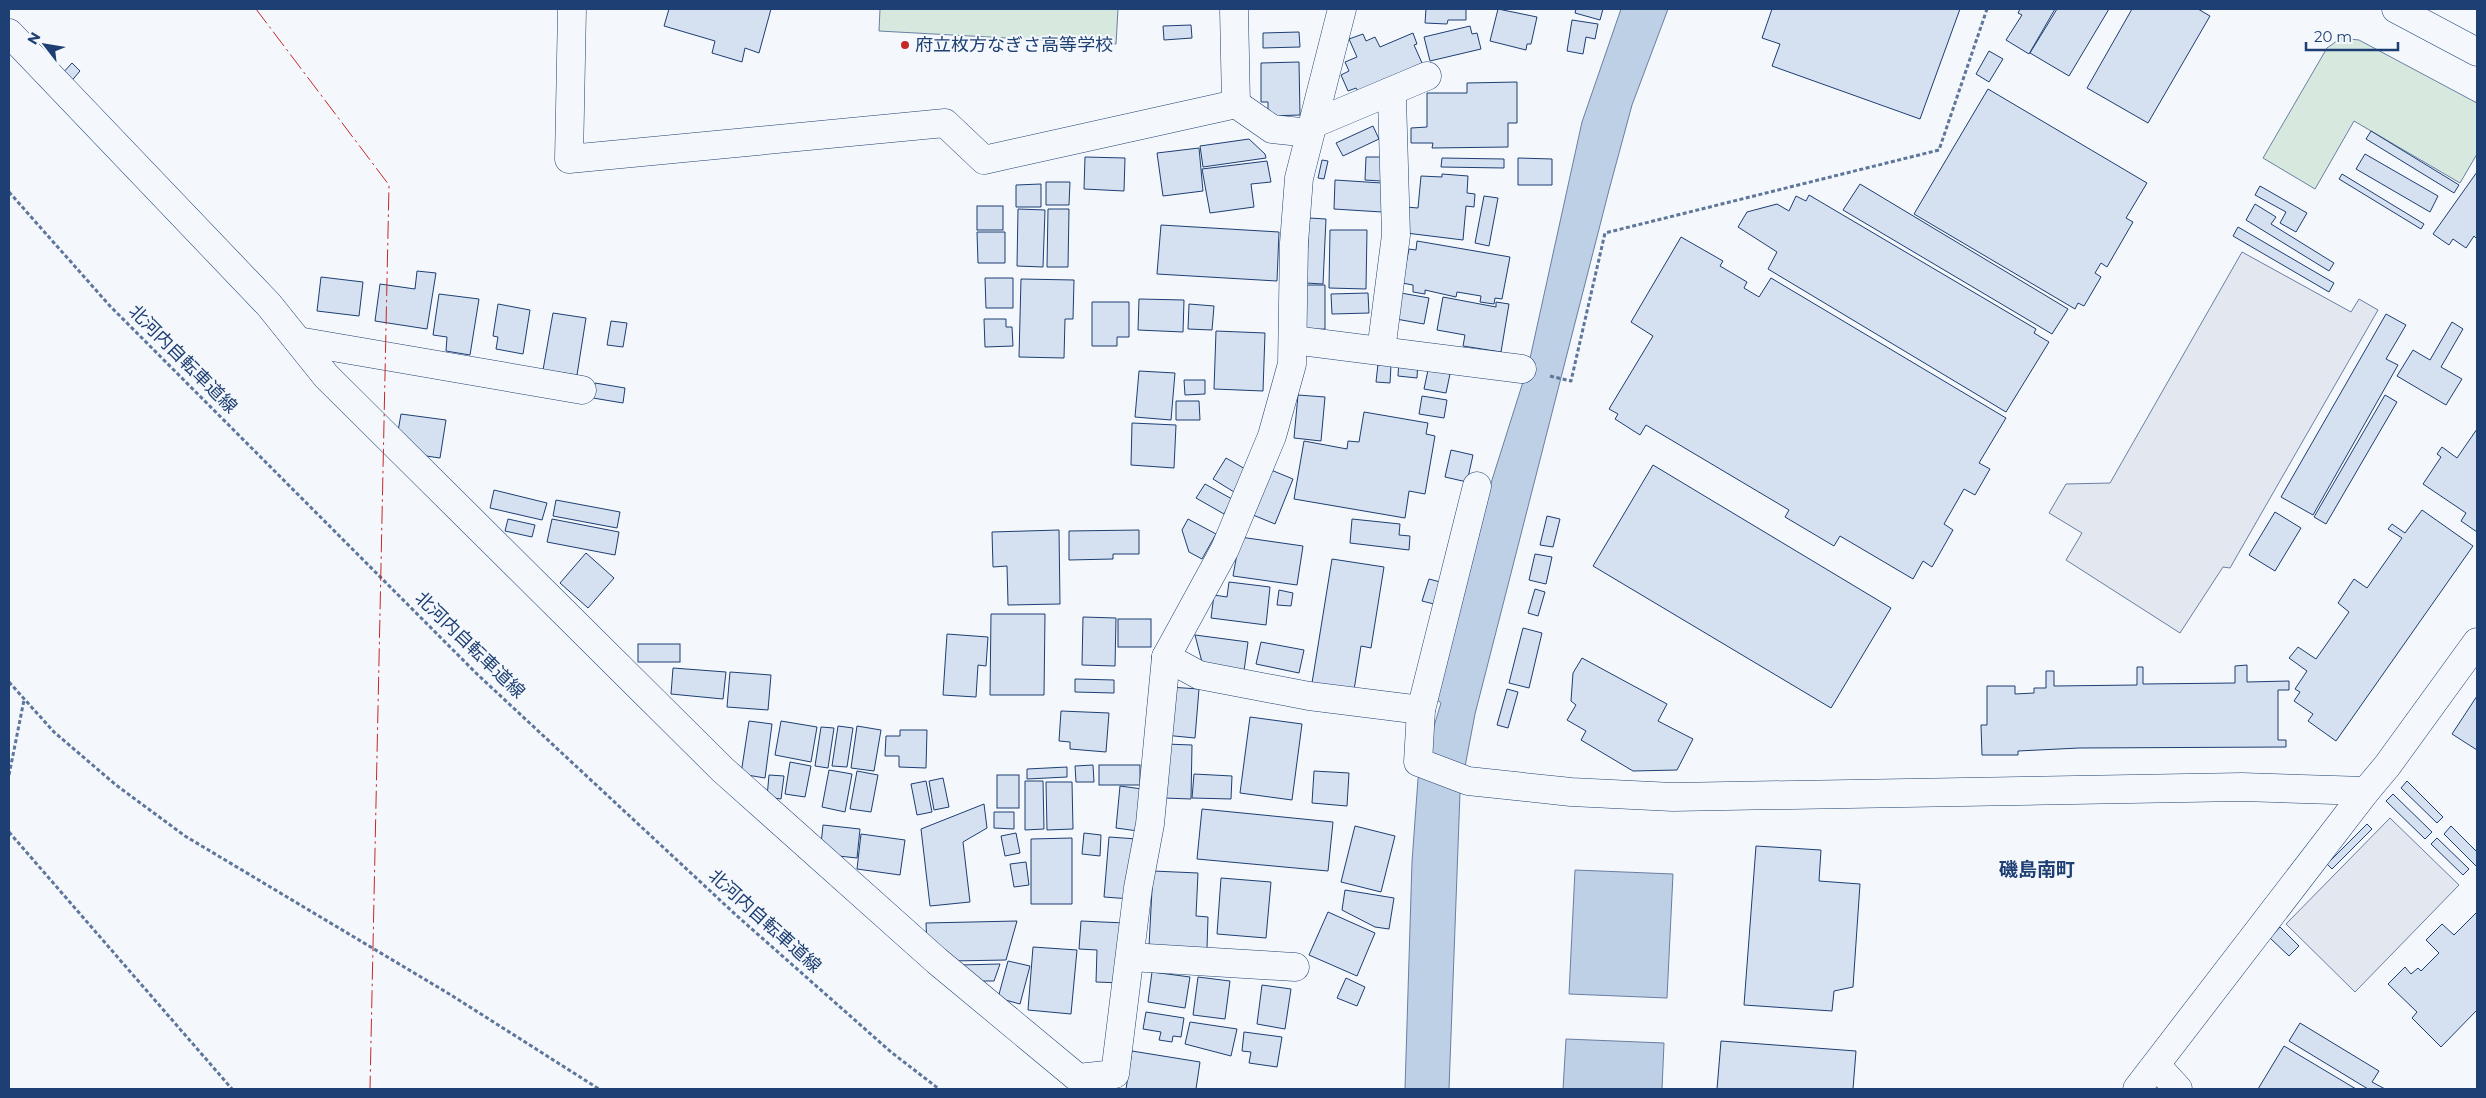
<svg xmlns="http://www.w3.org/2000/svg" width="2486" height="1098" viewBox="0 0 2486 1098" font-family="Montserrat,'Noto Sans JP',sans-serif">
<rect width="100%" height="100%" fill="#f4f7fb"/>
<g fill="#d7e8df" stroke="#687fa3">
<path d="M880,9h238l-2,35 -237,-13z"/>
<path d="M2341,38l18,2 118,63v51l-17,29 -106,-62 -39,68 -52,-31 64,-110z"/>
</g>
<g fill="#e3e8f0" stroke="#687fa3">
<path d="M2242,252l109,60 8,-13 19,11 -148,258 -7,-1 -43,66 -114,-73 16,-27 -33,-20 17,-29 44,-1z"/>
<path d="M2390,818l69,67 -104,107 -69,-68z"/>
</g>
<g fill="#bed0e5" stroke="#687fa3">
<path d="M1621,9h47l-36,96 -23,85 -134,524 -15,79 -11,296h-44l7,-227 6,-83 23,-76 -4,-3 55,-220 37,-117 53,-241z"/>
<path d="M1575,870l98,4 -6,124 -98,-4z"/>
<path d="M1566,1039l98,4 -2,46h-99z"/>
</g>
<g fill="#d5e0f0" stroke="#1d3f73">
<path d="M669,9h102l-12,44 -14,-5 -3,14 -30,-9 3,-12 -51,-15z"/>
<path d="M1426,9h40v11h-18l-1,4 -22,-1z"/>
<path d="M1498,9l39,8 -6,27h-4l-1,6 -36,-9z"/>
<path d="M1576,9h27l-3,11 -25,-7z"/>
<path d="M1772,9h188l-40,110 -148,-53 8,-22 -18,-6z"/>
<path d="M2020,9h35l-26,45 -23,-14 16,-25 -4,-2z"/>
<path d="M2057,9h52l-40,67 -39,-23z"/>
<path d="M2132,9h66l12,7 -62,107 -61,-35z"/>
<path d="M1572,20l26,4 -3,15 -9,-2 -3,17 -16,-3z"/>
<path d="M1191,25l1,13 -28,2 -1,-14z"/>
<path d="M1470,26l2,8 5,-1 4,16 -51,12 -6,-24z"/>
<path d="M1299,32l1,15 -37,1v-15z"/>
<path d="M1413,33l4,11 -3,1 8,18 -64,28 -2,-3 -8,3 -7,-16 8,-4 -4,-9 12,-5 -8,-18 14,-5 3,7 9,-4 5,10z"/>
<path d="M1989,51l14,8 -14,23 -13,-8z"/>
<path d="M1299,62l1,53 -32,1v-14h-7v-39z"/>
<path d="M72,63l8,8 -11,13 -9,-8z"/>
<path d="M1517,82v41h-9v24l-76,1 1,-5h-22v-15l16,-1v-34h40v-10z"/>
<path d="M1988,89l159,94 -21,35 7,4 -26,45 -6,-4 -6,10 6,4 -17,29 -6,-3 -3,6 -161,-95z"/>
<path d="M1373,126l6,13 -36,17 -7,-13z"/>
<path d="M2371,131l88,54 -5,8 -88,-54z"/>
<path d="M1249,139l16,15 1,4 -63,9 -3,-21z"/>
<path d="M1199,148l4,43 -40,5 -6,-43z"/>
<path d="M2365,154l73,42 -8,16 -74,-43z"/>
<path d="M1085,157l40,1 -1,33 -40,-2z"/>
<path d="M1366,157h16l-1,24 -16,-1z"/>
<path d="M1442,158l62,1v9l-63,-1z"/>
<path d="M1518,158l34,1v26h-34z"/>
<path d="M1322,160l6,1 -4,18 -6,-1z"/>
<path d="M1267,161l4,21 -20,2 3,23 -44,6 -8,-44z"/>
<path d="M2477,172v67l-3,-3 -8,12 -13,-9 -4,6 -16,-11z"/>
<path d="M1442,174l26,2 -1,17 8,1 -1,13 -8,-1 -3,34 -57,-7v-26l12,1 3,-32 21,1z"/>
<path d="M2342,174l82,50 -3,5 -82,-50z"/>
<path d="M1335,180l47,3v29l-48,-3z"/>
<path d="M1046,182h24l-1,23h-23z"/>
<path d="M1041,184v23h-25v-22z"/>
<path d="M1860,184l208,125 -16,25 -209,-124z"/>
<path d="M2260,186l47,27 -11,19 -16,-9 6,-11 -31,-17z"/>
<path d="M1809,195l227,134 -2,4 15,9 -43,70 -238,-143 9,-17 -39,-25 9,-15 30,-8 12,7 7,-15 10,5z"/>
<path d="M1484,196l14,2 -9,48 -14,-3z"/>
<path d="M2255,204l21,13 -5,7 63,39 -5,8 -83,-51z"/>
<rect x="977" y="206" width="26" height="24"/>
<path d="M1018,209l27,1 -2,57 -26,-1z"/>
<path d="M1048,209h21l-1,58h-21z"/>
<path d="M1309,218l17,1 -3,65 -17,-1z"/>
<path d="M1161,225l118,7 -2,49 -120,-7z"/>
<path d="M2238,227l96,56 -5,9 -96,-56z"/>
<path d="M1330,230h37l-1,59 -37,-1z"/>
<path d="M977,232h28v31h-27z"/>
<path d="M1681,237l42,24 -3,5 27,16 -3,6 15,9 12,-19 235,140 -27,45 11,6 -15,26 -11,-6 -20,35 9,6 -21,37 -9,-6 -10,18 -73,-43 -6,10 -49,-29 4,-7 -143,-85 -6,10 -25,-16 3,-5 -9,-5 44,-73 -22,-14z"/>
<path d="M1417,241l93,16 -8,42 -7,-1 -1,6 -14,-2 1,-6 -24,-4 -1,5 -31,-7v4l-12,-2v-7l-11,-2 7,-34 7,1z"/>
<path d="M417,271l19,2 -9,56 -52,-8 5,-37 35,5z"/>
<path d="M321,277l42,5 -4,34 -42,-5z"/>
<path d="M985,278h28v30h-27z"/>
<path d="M1021,279l53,1 -1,39h-8l-1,39 -45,-1z"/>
<path d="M1304,285h21v44l-21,1z"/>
<path d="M1368,293l1,20 -37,1 -1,-20z"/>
<path d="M1401,293l28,5 -5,26 -28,-5z"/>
<path d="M439,294l40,5 -9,56 -24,-4 1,-14 -14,-2z"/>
<path d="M1443,297l53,10v-5l13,2 -8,48 -38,-6 2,-11 -28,-5z"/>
<path d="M1139,299l45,1 -1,32 -45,-2z"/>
<path d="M1092,302h37v35h-12v9h-25z"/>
<path d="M498,304l32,6 -7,44 -27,-5 2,-12 -5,-1z"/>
<path d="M1189,304l25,2 -2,24 -24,-1z"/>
<path d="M553,313l33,5 -9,57 -34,-5z"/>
<path d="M2386,314l20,11 -20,34 12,6 -85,150 -32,-18z"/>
<path d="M984,319h22v8h6l1,19 -28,1z"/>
<path d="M611,321l16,2 -4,24 -16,-2z"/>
<path d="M2452,322l11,7 -22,38 21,12 -16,26 -49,-29 16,-26 17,10z"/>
<path d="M1216,331l49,2 -2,58 -49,-2z"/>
<path d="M1399,359l19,1 -1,18 -19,-2z"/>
<path d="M1378,364l13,1 -1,18 -14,-1z"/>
<path d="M1428,370l22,4 -4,19 -22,-4z"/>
<path d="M1139,371l36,2 -4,47 -36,-3z"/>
<path d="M1184,380h21v14l-20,1z"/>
<path d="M595,383l30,5 -2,15 -30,-5z"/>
<path d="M1298,395l27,2 -4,44 -27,-3z"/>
<path d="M2385,395l12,7 -71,122 -12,-7z"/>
<path d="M1422,396l25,4 -3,18 -25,-4z"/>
<path d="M1176,401h23l1,19h-24z"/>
<path d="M1364,412l64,11 -2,11 9,2 -10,58 -16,-3 -4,27 -111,-19 10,-58 43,8 1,-8 11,1z"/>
<path d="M401,414l45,6 -6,38 -14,-2 -29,-19z"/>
<path d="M1132,423l44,2 -2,43 -43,-3z"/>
<path d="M2477,429v103l-16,-11 5,-8 -43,-29 18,-27 -4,-3 5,-7 15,11z"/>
<path d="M1451,450l22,5 -6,27 -22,-5z"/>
<path d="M1226,458l21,12 -13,22 -21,-13z"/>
<path d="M1653,465l238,143 -60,100 -238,-142z"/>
<path d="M1271,470l22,9 -18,45 -22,-9z"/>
<path d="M1205,484l27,15 -8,15 -28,-16z"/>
<path d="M494,490l53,13 -5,17 -52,-12z"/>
<path d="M556,500l64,12 -3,16 -64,-12z"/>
<path d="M2422,510l51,36 -137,195 -28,-20 5,-7 -19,-13 6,-9 -5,-3 12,-18 -18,-13 9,-11 18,12 33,-47 -11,-9 16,-24 13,9 35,-50 -14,-9 4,-5 13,9z"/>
<path d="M2275,512l26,16 -26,43 -26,-16z"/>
<path d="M1547,516l13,3 -7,28 -13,-2z"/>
<path d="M508,519l27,6 -3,12 -27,-6z"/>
<path d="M552,519l67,13 -4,23 -68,-13z"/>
<path d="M1188,519l28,15 -14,25 -13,-7 -7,-22z"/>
<path d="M1352,519l48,5 -1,11 11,1 -1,14 -59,-7z"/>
<path d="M1059,530l1,74 -52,1 -1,-39 -14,1 -1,-35z"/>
<path d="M1139,530v24h-26v5l-44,1v-29z"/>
<path d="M1240,537l63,9 -6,39 -64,-9z"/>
<path d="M586,553l28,25 -26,30 -28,-25z"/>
<path d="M1535,554l17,3 -6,27 -17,-4z"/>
<path d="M1332,559l52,8 -13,81 -10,-2 -7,44 -42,-7z"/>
<path d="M1429,579l15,4 -6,22 -16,-4z"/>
<path d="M1229,582l41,5 -4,38 -55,-7 3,-23 13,2z"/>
<path d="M1535,589l10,3 -7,24 -10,-3z"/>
<path d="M1279,590l14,3 -2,13 -14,-1z"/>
<path d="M991,614h54l-1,81h-54z"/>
<path d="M1083,617l33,1 -1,48 -33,-1z"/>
<rect x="1118" y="619" width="33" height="28"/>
<path d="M1523,628l19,5 -13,55 -20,-5z"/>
<path d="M947,634l41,3 -2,29 -8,-1 -2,32 -33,-2z"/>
<path d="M1195,635l53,7 -4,29 -41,-5z"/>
<path d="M1261,642l43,8 -5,23 -43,-9z"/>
<rect x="638" y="644" width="42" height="18"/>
<path d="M1582,658l85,46 -9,17 35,18 -16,31 -44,1 -52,-31 5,-9 -19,-11 9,-15 -5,-4 2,-28z"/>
<path d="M2247,665v17l42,-1v9h-11v50h8v7l-207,1 -61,3v4h-36l-1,-30h6v-39h28v8l19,-1v-5h12v-17h8v15l83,-1v-18h6v17l92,-1v-17z"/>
<path d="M673,668l53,4 -3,27 -52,-5z"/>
<path d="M730,672l41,3 -3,35 -41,-3z"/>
<path d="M1075,679l39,1v13l-39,-1z"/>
<path d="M1169,687l30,2 -4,49 -31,-3z"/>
<path d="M1507,689l11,3 -10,36 -11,-3z"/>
<path d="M2477,696v54l-25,-16z"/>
<path d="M1061,711l48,2 -3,39 -36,-3v-7l-11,-1z"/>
<path d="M1250,717l52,7 -10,76 -52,-7z"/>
<path d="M749,721l23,3 -7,54 -24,-4z"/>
<path d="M781,721l36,6 -6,35 -36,-7z"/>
<path d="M838,726l15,2 -6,39 -15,-1z"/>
<path d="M857,726l24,4 -7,41 -23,-3z"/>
<path d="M821,727l13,1 -6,40 -13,-2z"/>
<path d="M900,730h27l-1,38 -27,-1v-11h-14l1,-20h14z"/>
<path d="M1165,744l27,1 -1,54 -27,-1z"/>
<path d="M790,762l21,4 -6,31 -20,-3z"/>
<path d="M1093,765l1,17h-18l-1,-16z"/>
<rect x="1099" y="765" width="41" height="20"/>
<path d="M1067,767v10l-40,2v-10z"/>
<path d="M829,770l23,4 -7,38 -23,-5z"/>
<path d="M857,771l21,4 -7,37 -21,-3z"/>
<path d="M1314,771l35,2 -2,33 -35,-3z"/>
<path d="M1194,774l38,2 -1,23 -39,-1z"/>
<path d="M769,775l15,1 -3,23 -14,-2z"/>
<rect x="997" y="775" width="22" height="33"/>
<path d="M943,778l6,29 -15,3 -5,-29z"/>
<path d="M926,781l6,31 -15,3 -6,-31z"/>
<path d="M1025,781h18l1,48 -19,1z"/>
<path d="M2407,781l36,36 -6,6 -36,-35z"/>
<path d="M1046,782h26l1,47 -26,1z"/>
<path d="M1120,786l22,3 -4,42 -22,-3z"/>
<path d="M2393,794l39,38 -7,7 -39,-38z"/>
<path d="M984,804l3,24 -24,14 7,60 -40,4 -9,-77z"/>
<path d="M1202,809l131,13 -5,49 -131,-12z"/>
<path d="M994,812h20v17l-20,-1z"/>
<path d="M2367,824l5,5 -40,40 -5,-5z"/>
<path d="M823,825l37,4 -3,29 -37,-4z"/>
<path d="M1355,826l40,10 -14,56 -40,-10z"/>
<path d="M2451,826l26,26v15l-33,-33z"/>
<path d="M1016,833l4,20 -15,3 -4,-20z"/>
<path d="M1084,833l17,2 -1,21 -18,-2z"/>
<path d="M861,834l44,6 -5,35 -43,-6z"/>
<path d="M1109,837l28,2 -6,60 -27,-2z"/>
<path d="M1072,838v66h-41v-65z"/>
<path d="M2437,838l32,31 -6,6 -32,-31z"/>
<path d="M1756,846l65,4 -2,31 41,3 -7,103 -19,4 -2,20 -88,-6z"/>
<path d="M1026,862l3,23 -15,2 -4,-23z"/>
<path d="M1153,871l45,2 -2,43 12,1 -1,31 -58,-2z"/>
<path d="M1221,878l50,4 -5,56 -49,-4z"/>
<path d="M1345,890l49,8 -5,31 -14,-2 -33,-17z"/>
<path d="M1328,912l47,21 -18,43 -48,-21z"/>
<path d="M2477,912v98l-36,37 -29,-29 5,-6 -29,-28 17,-17 6,7 7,-6 3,3 18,-18 -13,-13 16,-16 12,11z"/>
<path d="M1017,921l-11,39 -55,1 -24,-15 -1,-23z"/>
<path d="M1081,921l44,2 -3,60 -26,-1 1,-32 -18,-1z"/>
<path d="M2280,927l19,19 -10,10 -19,-18z"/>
<path d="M1033,947l44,3 -6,64 -43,-4z"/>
<path d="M1008,961l22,5 -10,38 -22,-6z"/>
<path d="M1000,964l-6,17h-20l-14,-16z"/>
<path d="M1152,972l38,5 -5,31 -37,-6z"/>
<path d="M1198,977l32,4 -5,38 -32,-4z"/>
<path d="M1346,978l19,9 -8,19 -20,-8z"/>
<path d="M1262,985l29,4 -6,40 -28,-5z"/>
<path d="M1146,1012l38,6 -3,19 -8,-1 -1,6 -13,-2 2,-8 -18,-3z"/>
<path d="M1190,1022l47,7 -6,27 -46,-12z"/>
<path d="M2300,1023l79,48 -7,11 13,7h-17l-79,-48z"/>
<path d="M1244,1032l38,5 -5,30 -28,-4 2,-11 -9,-1z"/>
<path d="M1721,1041l135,10 -3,38h-136z"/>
<path d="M2284,1046l72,43h-98z"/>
<path d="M1132,1051l68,11 -4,27h-70z"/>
</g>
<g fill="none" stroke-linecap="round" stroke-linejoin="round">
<defs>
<g id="minor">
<path d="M572,9l-3,150 376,-36 39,37 252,-56 -2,-95"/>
<path d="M9,33l260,272 57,71 397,394 214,191 141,117 37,-4 23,-186 12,-64 16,-167 59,-108 47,-113 20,-72 2,-121 5,-65 43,-169"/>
<path d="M1236,104l36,25 38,4"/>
<path d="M1313,124l114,-48"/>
<path d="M1293,340l229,29"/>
<path d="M298,341l284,49"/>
<path d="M1381,351l15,-116 -4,-137 -3,-6"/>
<path d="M1477,486l-56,224 -3,52 50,19 103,11 102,5 569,-10 124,4"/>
<path d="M1166,657l33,18 110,21 112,14"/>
<path d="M1130,957l165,10"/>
<path d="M2156,1065l22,24"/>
<path d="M2137,1089l229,-298 21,-25 90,-124"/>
</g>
<path id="major" d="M2396,9l81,43"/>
</defs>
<use href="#minor" stroke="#1d3f73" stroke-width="29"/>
<use href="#major" stroke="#1d3f73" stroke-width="29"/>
<g stroke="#5e769c" stroke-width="3" stroke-dasharray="4 2.5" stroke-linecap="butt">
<path d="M9,192l101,114 368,369 258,240 155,137 48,37"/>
<path d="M1550,376l21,5 34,-148 334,-83 48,-141"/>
<path d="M9,682l45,50 62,53 69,51 266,159 148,94"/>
<path d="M9,775l15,-75"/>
<path d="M9,832l223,257"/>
</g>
<use href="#minor" stroke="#f4f7fb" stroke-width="28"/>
<use href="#major" stroke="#f4f7fb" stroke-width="28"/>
<path stroke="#c62828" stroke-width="1" stroke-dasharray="18 4 2.5 4" stroke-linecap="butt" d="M256,9l133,176 -19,904"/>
</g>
<circle fill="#c62828" stroke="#f4f7fb" stroke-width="2" cx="905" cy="45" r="5"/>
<g text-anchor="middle" stroke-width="4" stroke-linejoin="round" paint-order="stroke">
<g font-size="18" fill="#1d3f73" stroke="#f4f7fb" text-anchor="start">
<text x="915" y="51">府立枚方なぎさ高等学校</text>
</g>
<g font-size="18" fill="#1d3f73" stroke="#f4f7fb">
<text transform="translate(183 359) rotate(45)" y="6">北河内自転車道線</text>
<text transform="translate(470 645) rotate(44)" y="6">北河内自転車道線</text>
<text transform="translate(765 921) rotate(42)" y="6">北河内自転車道線</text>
</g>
<g font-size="19" font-weight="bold" fill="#1d3f73" stroke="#f4f7fb">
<text x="2037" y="876">磯島南町</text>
</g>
</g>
<rect width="2486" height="1098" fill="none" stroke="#1d3f73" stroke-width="20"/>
<g transform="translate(45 45) rotate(301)" stroke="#f4f7fb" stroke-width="4" paint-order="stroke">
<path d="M0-4L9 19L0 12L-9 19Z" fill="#1d3f73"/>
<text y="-8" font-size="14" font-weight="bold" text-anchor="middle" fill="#1d3f73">N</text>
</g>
<path d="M2306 42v8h92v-8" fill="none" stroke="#1d3f73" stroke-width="2.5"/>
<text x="2314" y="42" font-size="15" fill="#1d3f73" stroke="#f4f7fb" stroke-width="4" paint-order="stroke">20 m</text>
</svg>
